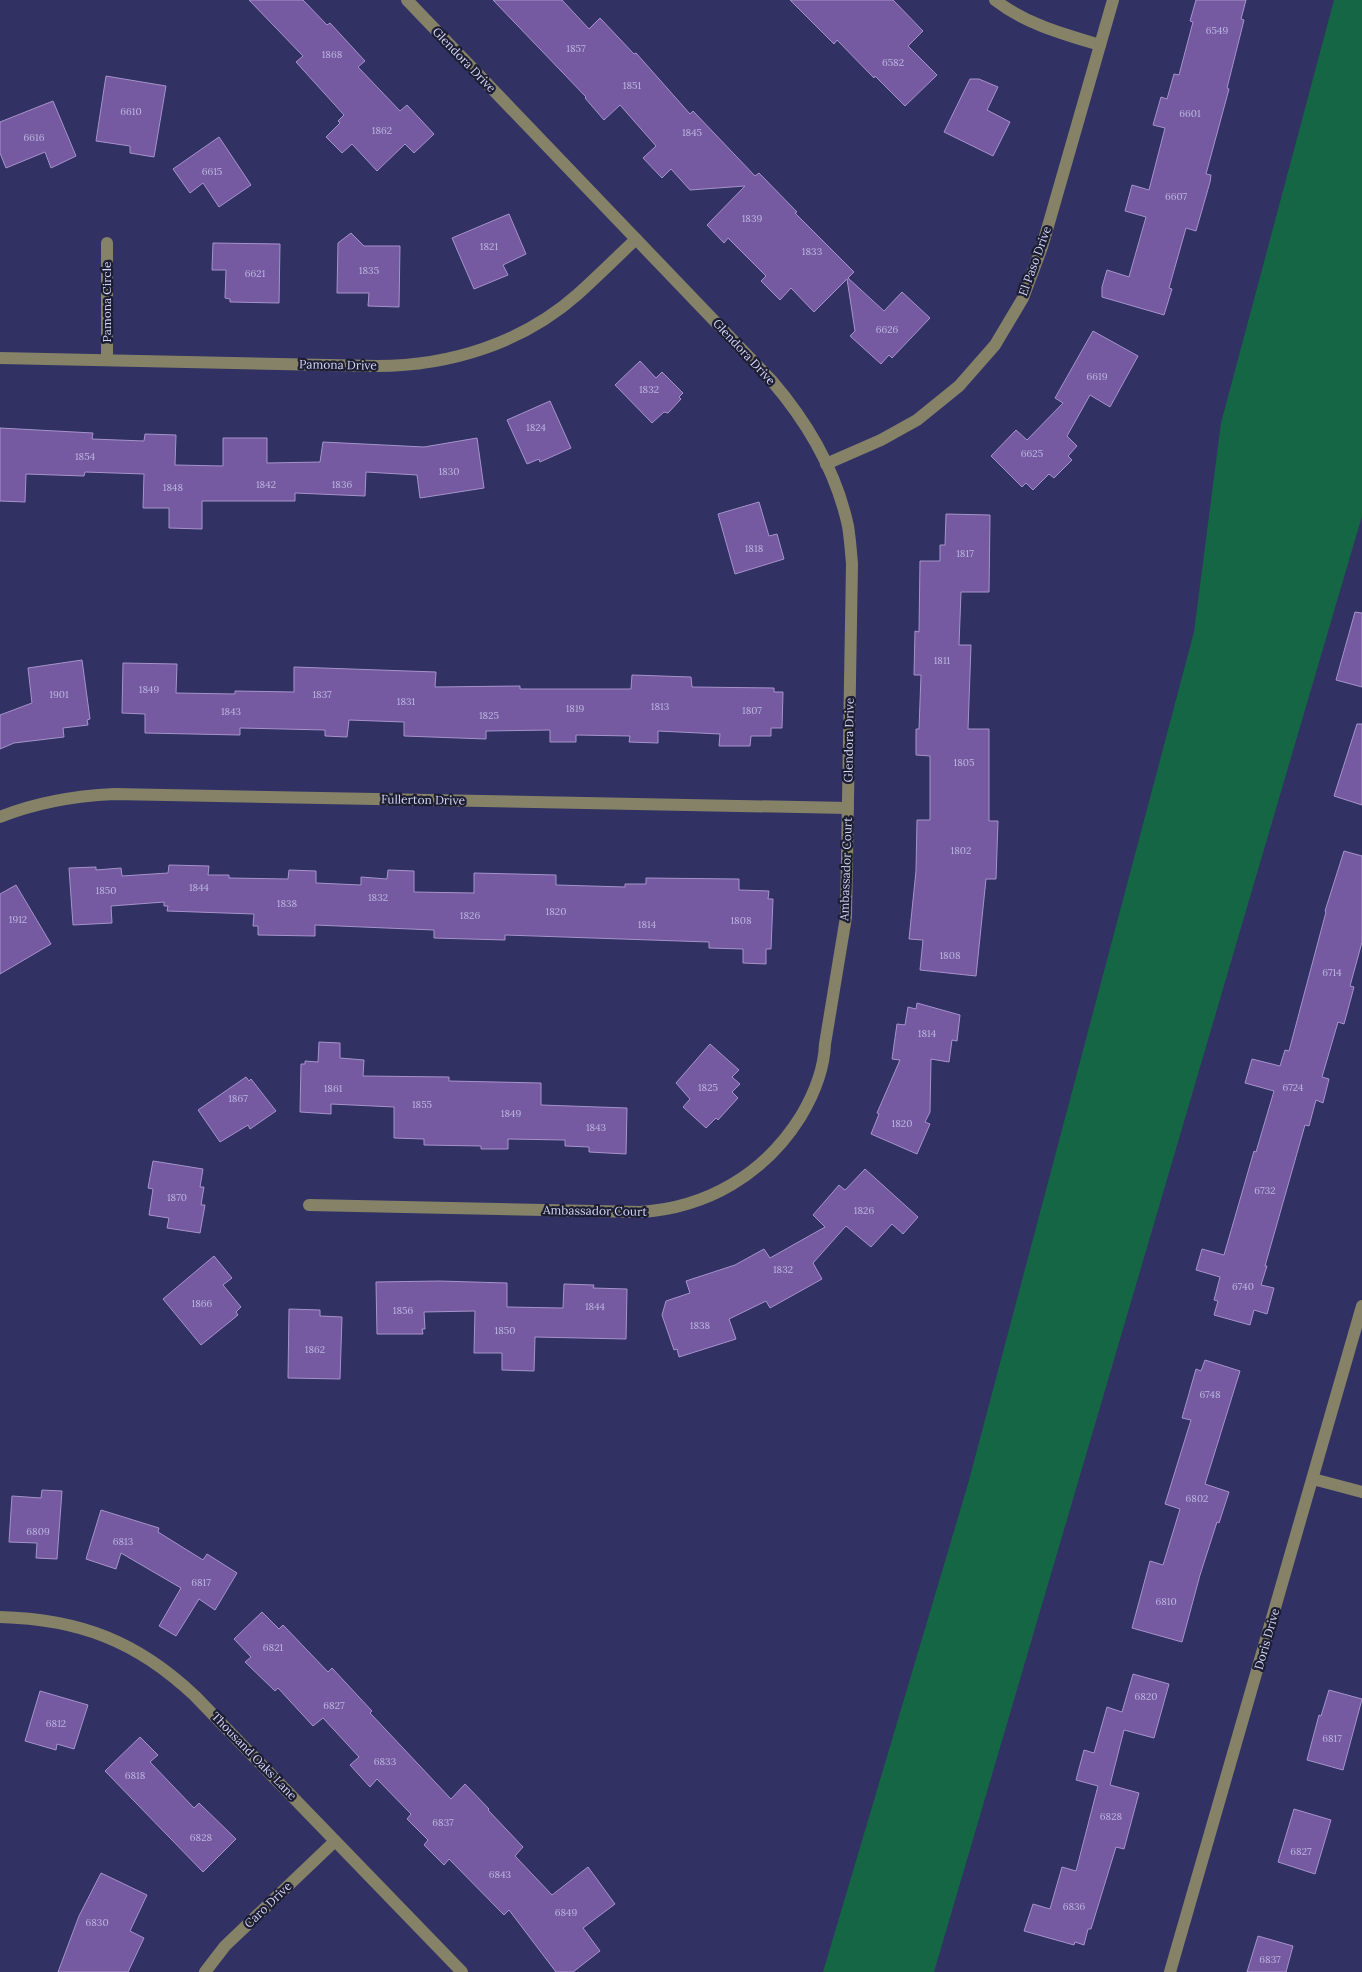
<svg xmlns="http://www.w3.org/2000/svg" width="1362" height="1972" viewBox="0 0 1362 1972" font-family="Lora,serif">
<rect width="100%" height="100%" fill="#313263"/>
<path fill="#156645" d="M1334,0h28v516l-428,1456h-111l145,-488 226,-852 27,-209z"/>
<g fill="#7559a1" stroke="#a793cb">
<path d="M249,0h54l24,25 3,-2 35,38 -7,6 42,44 7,-6 27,29 -20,19 -9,-9 -28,27 -25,-27 -10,9 -16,-16 14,-14 -2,-2 6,-6 -48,-53 7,-6z"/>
<path d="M493,0h69l27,29 11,-11 34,36 2,-1 54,61 3,-3 62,65 4,-3 38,39 -2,1 59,59 -6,6 36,33 18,-19 28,26 -38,40 -3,-3 -8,9 -31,-28 5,-5 -8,-52 -33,33 -23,-24 -11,12 -19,-19 5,-5 -38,-38 -4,5 -17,-18 38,-39 -55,4 -19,-21 -9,9 -19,-20 13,-12 -36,-41 -16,15 -19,-22 1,-1z"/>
<path d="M790,0h103l30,31 -15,15 29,29 -32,31 -30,-30 -1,2 -37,-38 -3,4z"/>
<path d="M1196,0h50l-5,19 3,1 -17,68 2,1 -23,85 5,1 -1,7 -14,49 -10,-3 -17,60 3,1 -8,26 -62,-18v-10l5,-17 22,7 17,-60 -21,-6 7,-26 17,5 16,-62 -12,-3 8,-28 6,2 7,-25 5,1 14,-53 -3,-1z"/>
<path d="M106,76l60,10 -12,71 -24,-4v-7l-34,-5z"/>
<path d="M970,79h9l19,8 -11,23 23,12 -17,34 -49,-24z"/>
<path d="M53,101l23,55 -25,12 -6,-16 -39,16 -6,-15v-31z"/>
<path d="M219,137l32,48 -32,22 -16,-24 -13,10 -17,-24z"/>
<path d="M509,214l17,40 -23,11 5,10 -34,14 -22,-51z"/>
<path d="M351,233l13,13h36l-1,61 -31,-1 1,-13h-32l1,-50z"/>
<path d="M213,243l67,1 -1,59 -49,-1v-3l-5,-1 1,-28h-14z"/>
<path d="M1093,331l45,25 -28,51 -20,-12 -23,41 10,10 -9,10 4,4 -18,18 -5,-4 -16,16 -7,-7 -4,4 -31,-31 25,-26 11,10 36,-37 -8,-5z"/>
<path d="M640,361l16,17 6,-6 21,21 -4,4 2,2 -13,14 -4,-1 -12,11 -37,-38z"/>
<path d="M550,401l21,47 -31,14 -1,-3 -12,5 -20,-44z"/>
<path d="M0,428l93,5 -1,6 52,2 1,-7 31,1 -1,30 48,1v-28h44v25l53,-1 3,-20 101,5 53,-9 7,50 -64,10 -3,-23 -51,-3 -1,24 -70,-3v8h-93v28l-33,-1v-20h-26l1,-34 -59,-2 -1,4 -58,-2 -1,28 -25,-1z"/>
<path d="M759,502l10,34 8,-2 7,25 -49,15 -17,-60z"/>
<path d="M946,514l44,1 -1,77h-28l-2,53h12l-3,84h21v92h9l-2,58h-10l-10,97 -56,-6 3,-30 -14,-1 7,-68 1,-51h13v-64l-14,-1v-26h3l2,-54h-7l1,-44 4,1 1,-71h20v-16h5z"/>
<path d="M1355,612l7,1v74l-26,-7z"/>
<path d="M82,660l8,59 -3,1 1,5 -25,3 1,9 -50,6 -14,6v-34l32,-12 -4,-35z"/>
<path d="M123,663l54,1 -1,29 59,1v-3l59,1v-25l142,5 -1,15 85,-1v3h111l1,-14 59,2 1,10 82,1v4h9l-1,36h-11v8h-20l-1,10h-31l1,-12 -62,-3v12l-29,-1 1,-6 -54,-1v7h-26v-12l-64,1v8l-82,-3v-14l-55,-2 -2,17 -22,-1v-6l-85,-2v7l-95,-2v-19l-23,-1z"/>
<path d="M1357,724h5v81l-28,-9z"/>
<path d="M1344,851l18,5v86l-12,44 4,1 -10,37 -6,-2 -16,55 7,2 -6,24 -7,-3 -7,26 -4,-1 -40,141h2l-6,19 13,3 -7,26 -13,-4 -4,15 -36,-10 4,-14 -4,-1 6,-23 -24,-7 6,-21 22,6 30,-104 2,1 18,-61 -29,-8 7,-24 28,7 5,-16 4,1 37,-139 -1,-1z"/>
<path d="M169,865l40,1 -1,9h21v3l59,1 1,-9 27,1v12l45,2v-8l26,2 1,-9 26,1v21l60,1v-20l82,2v10l69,2v-3h21v-6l93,1v11l30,1 -1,8h5l-2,50h-5v15l-23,-1v-14l-34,-1v-6l-204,-7v5l-71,-2v-8l-119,-5v11l-57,-1v-9h-5l1,-12 -87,-3 1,-5h-4v-4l-53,4 1,17 -39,2 -4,-57 27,-1v3l25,-2 1,8 46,-3z"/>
<path d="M16,885l35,59 -51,30v-80z"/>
<path d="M917,1003l43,12 -3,26 -5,-1 -3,22 -18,-3 -1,53 -5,10 5,2 -13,30 -46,-20 8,-20 -2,-1 23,-53 -8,-1 5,-35 8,1 3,-18 8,2z"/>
<path d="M319,1042l21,1v15l24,2 -1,16 86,1v4l92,2v22l86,3 -1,46 -37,-2v-5l-24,-1v-6l-57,-1v10h-27v-3l-57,-1v-6l-30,-1v-31l-63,-3v10l-31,-2 1,-48h4v-3l13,1z"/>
<path d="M710,1044l29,26 -7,7 8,7 -8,8 6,6 -20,22 -2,-2 -10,10 -23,-21 7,-8 -14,-16z"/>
<path d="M246,1077l3,4 2,-2 25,32 -26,18 -2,-4 -28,17 -22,-32z"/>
<path d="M153,1161l50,8 -3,18h4l-3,18h4l-5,28 -33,-5 2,-10 -20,-3 4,-26 -5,-1z"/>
<path d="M865,1169l53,48 -15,17 -11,-10 -21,23 -25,-21 -33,37 9,16 -52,29 -4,-7 -37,18 7,20 -57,18 -2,-8 -3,1 -12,-35 4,-14 24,-8 -4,-12 49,-16 29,-16 6,9 55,-31 -12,-12 26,-30 6,5z"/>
<path d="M214,1256l18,22 -9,7 18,22 -5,5 2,3 -37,30 -38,-46z"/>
<path d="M439,1281l68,2v24l56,1 1,-24 30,1 -1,3 34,1 -1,50 -91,-2 -1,34 -32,-1v-17h-28l1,-42 -51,1 1,17h-3l1,5h-46l-1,-52z"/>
<path d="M289,1309l31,1v6l22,1 -2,62 -52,-1z"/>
<path d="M1205,1360l35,11 -35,113 24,8 -10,31 -2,-1 -17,53 -18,67 -50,-14 18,-67 13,4 17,-56 -15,-5 26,-84 -9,-2 14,-49 5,2z"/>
<path d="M42,1490l20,1 -5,68 -21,-1 1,-15 -28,-1 3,-46 29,2z"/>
<path d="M101,1510l58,18 -1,4 45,28 4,-6 30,19 -22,37 -16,-11 -23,37 -17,-10 22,-38 -60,-35 -5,16 -30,-10z"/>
<path d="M262,1612l17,17 4,-4 45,47 4,-4 40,43 -2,2 81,86 14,-15 24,25 -1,1 35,37 -8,9 37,39 36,-28 27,37 -32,24 17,23 -27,21h-17l-47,-62 -5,5 -55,-56 -5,6 -20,-20 4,-5 -21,-21 4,-5 -34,-35 -7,8 -20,-22 9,-8 -36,-39 -10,8 -35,-38 -3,3 -30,-29 6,-5 -17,-18z"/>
<path d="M1133,1674l36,10 -15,54 -30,-8 -14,55 29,8 -15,56 -8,-2 -25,82h-3l-4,16 -9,-3 -1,3 -50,-14 9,-27 17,5 12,-42 14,4 22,-85 -22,-6 8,-30 10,3 13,-46 15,5z"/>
<path d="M1329,1690l33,9 -19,71 -36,-10 12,-45 2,1z"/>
<path d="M40,1691l48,14 -14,44 -17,-5 -1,6 -31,-9z"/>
<path d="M140,1737l18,18 -8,7 44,46 5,-5 37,36 -33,33 -98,-101z"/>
<path d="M1294,1809l37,11 -16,54 -37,-12z"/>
<path d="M101,1873l46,22 -17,36 14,7 -16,34h-70l21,-56z"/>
<path d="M1258,1936l35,10 -7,26h-39z"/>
</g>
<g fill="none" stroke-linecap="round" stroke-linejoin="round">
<g stroke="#858268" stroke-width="12">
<path d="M995,0c31,24 68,34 105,45"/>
<path d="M0,358l377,8c73,0 146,-23 201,-72 20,-18 39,-37 58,-55"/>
<path d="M107,360v-117"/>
<path d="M826,464l55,-24 36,-20 42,-34 36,-41 28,-47 19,-51 71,-247"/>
<path d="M0,817c37,-15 74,-21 114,-23l734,14"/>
<path d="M309,1205l331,7c67,-4 125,-38 161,-96 13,-22 23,-47 24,-72l21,-127 6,-353c-1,-12 -2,-26 -4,-38 -12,-55 -40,-103 -76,-145l-365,-381"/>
<path d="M1313,1479l49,13"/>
<path d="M0,1617c79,2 137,24 195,79l267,276"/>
<path d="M205,1972l20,-26 110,-105"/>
<path d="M1170,1972l192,-666"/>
</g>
</g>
<g text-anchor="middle" stroke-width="4.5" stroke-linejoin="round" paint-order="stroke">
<g font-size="10" fill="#bcb7e0">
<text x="1217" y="34">6549</text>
<text x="576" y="52">1857</text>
<text x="332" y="58">1868</text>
<text x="893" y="66">6582</text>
<text x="632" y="89">1851</text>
<text x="131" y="115">6610</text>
<text x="1190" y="117">6601</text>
<text x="382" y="134">1862</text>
<text x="692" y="136">1845</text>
<text x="34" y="141">6616</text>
<text x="212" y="175">6615</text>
<text x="1176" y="200">6607</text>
<text x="752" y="222">1839</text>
<text x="489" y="250">1821</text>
<text x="812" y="255">1833</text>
<text x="369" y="274">1835</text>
<text x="255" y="277">6621</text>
<text x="887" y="333">6626</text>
<text x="1097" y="380">6619</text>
<text x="649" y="393">1832</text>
<text x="536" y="431">1824</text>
<text x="1032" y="457">6625</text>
<text x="85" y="460">1854</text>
<text x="449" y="475">1830</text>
<text x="266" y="488">1842</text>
<text x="342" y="488">1836</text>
<text x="173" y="491">1848</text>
<text x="754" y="552">1818</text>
<text x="965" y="557">1817</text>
<text x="942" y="664">1811</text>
<text x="149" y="693">1849</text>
<text x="59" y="698">1901</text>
<text x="322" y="698">1837</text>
<text x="406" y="705">1831</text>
<text x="660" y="710">1813</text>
<text x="575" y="712">1819</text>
<text x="752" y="714">1807</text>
<text x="231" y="715">1843</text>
<text x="489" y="719">1825</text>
<text x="964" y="766">1805</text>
<text x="961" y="854">1802</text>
<text x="199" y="891">1844</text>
<text x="106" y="894">1850</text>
<text x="378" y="901">1832</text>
<text x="287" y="907">1838</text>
<text x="556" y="915">1820</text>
<text x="470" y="919">1826</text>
<text x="18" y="923">1912</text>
<text x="741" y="924">1808</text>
<text x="647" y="928">1814</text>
<text x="950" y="959">1808</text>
<text x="1332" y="976">6714</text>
<text x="927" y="1037">1814</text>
<text x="708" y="1091">1825</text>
<text x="1293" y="1091">6724</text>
<text x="333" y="1092">1861</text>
<text x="238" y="1102">1867</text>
<text x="422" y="1108">1855</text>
<text x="511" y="1117">1849</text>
<text x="902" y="1127">1820</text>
<text x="596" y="1131">1843</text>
<text x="1265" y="1194">6732</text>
<text x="177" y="1201">1870</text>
<text x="864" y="1214">1826</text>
<text x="783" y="1273">1832</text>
<text x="1243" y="1290">6740</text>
<text x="202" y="1307">1866</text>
<text x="595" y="1310">1844</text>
<text x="403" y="1314">1856</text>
<text x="700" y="1329">1838</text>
<text x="505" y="1334">1850</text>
<text x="315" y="1353">1862</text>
<text x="1210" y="1398">6748</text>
<text x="1197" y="1502">6802</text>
<text x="38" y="1535">6809</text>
<text x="123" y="1545">6813</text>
<text x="201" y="1586">6817</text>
<text x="1166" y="1605">6810</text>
<text x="273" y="1651">6821</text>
<text x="1146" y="1700">6820</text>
<text x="334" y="1709">6827</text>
<text x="56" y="1727">6812</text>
<text x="1332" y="1742">6817</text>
<text x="385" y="1765">6833</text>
<text x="135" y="1779">6818</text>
<text x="1111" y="1820">6828</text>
<text x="443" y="1826">6837</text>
<text x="201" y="1841">6828</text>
<text x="1301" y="1855">6827</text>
<text x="500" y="1878">6843</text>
<text x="1074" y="1910">6836</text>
<text x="566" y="1916">6849</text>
<text x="97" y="1926">6830</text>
<text x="1270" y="1963">6837</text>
</g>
<g font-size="12" fill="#d3d6f5" stroke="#1c1d33">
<text transform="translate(464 60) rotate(46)" y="4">Glendora Drive</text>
<text transform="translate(1035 261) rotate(-70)" y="4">El Paso Drive</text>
<text transform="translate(107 302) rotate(-90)" y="4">Pamona Circle</text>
<text transform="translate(744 352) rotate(47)" y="4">Glendora Drive</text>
<text transform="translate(338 365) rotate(1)" y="4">Pamona Drive</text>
<text transform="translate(849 740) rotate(-89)" y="4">Glendora Drive</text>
<text transform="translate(423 800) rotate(1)" y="4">Fullerton Drive</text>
<text transform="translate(846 869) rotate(-88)" y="4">Ambassador Court</text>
<text transform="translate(595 1211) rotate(1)" y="4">Ambassador Court</text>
<text transform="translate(1267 1639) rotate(-74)" y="4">Doris Drive</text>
<text transform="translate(254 1756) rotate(46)" y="4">Thousand Oaks Lane</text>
<text transform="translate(268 1905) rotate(-44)" y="4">Caro Drive</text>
</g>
</g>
</svg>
